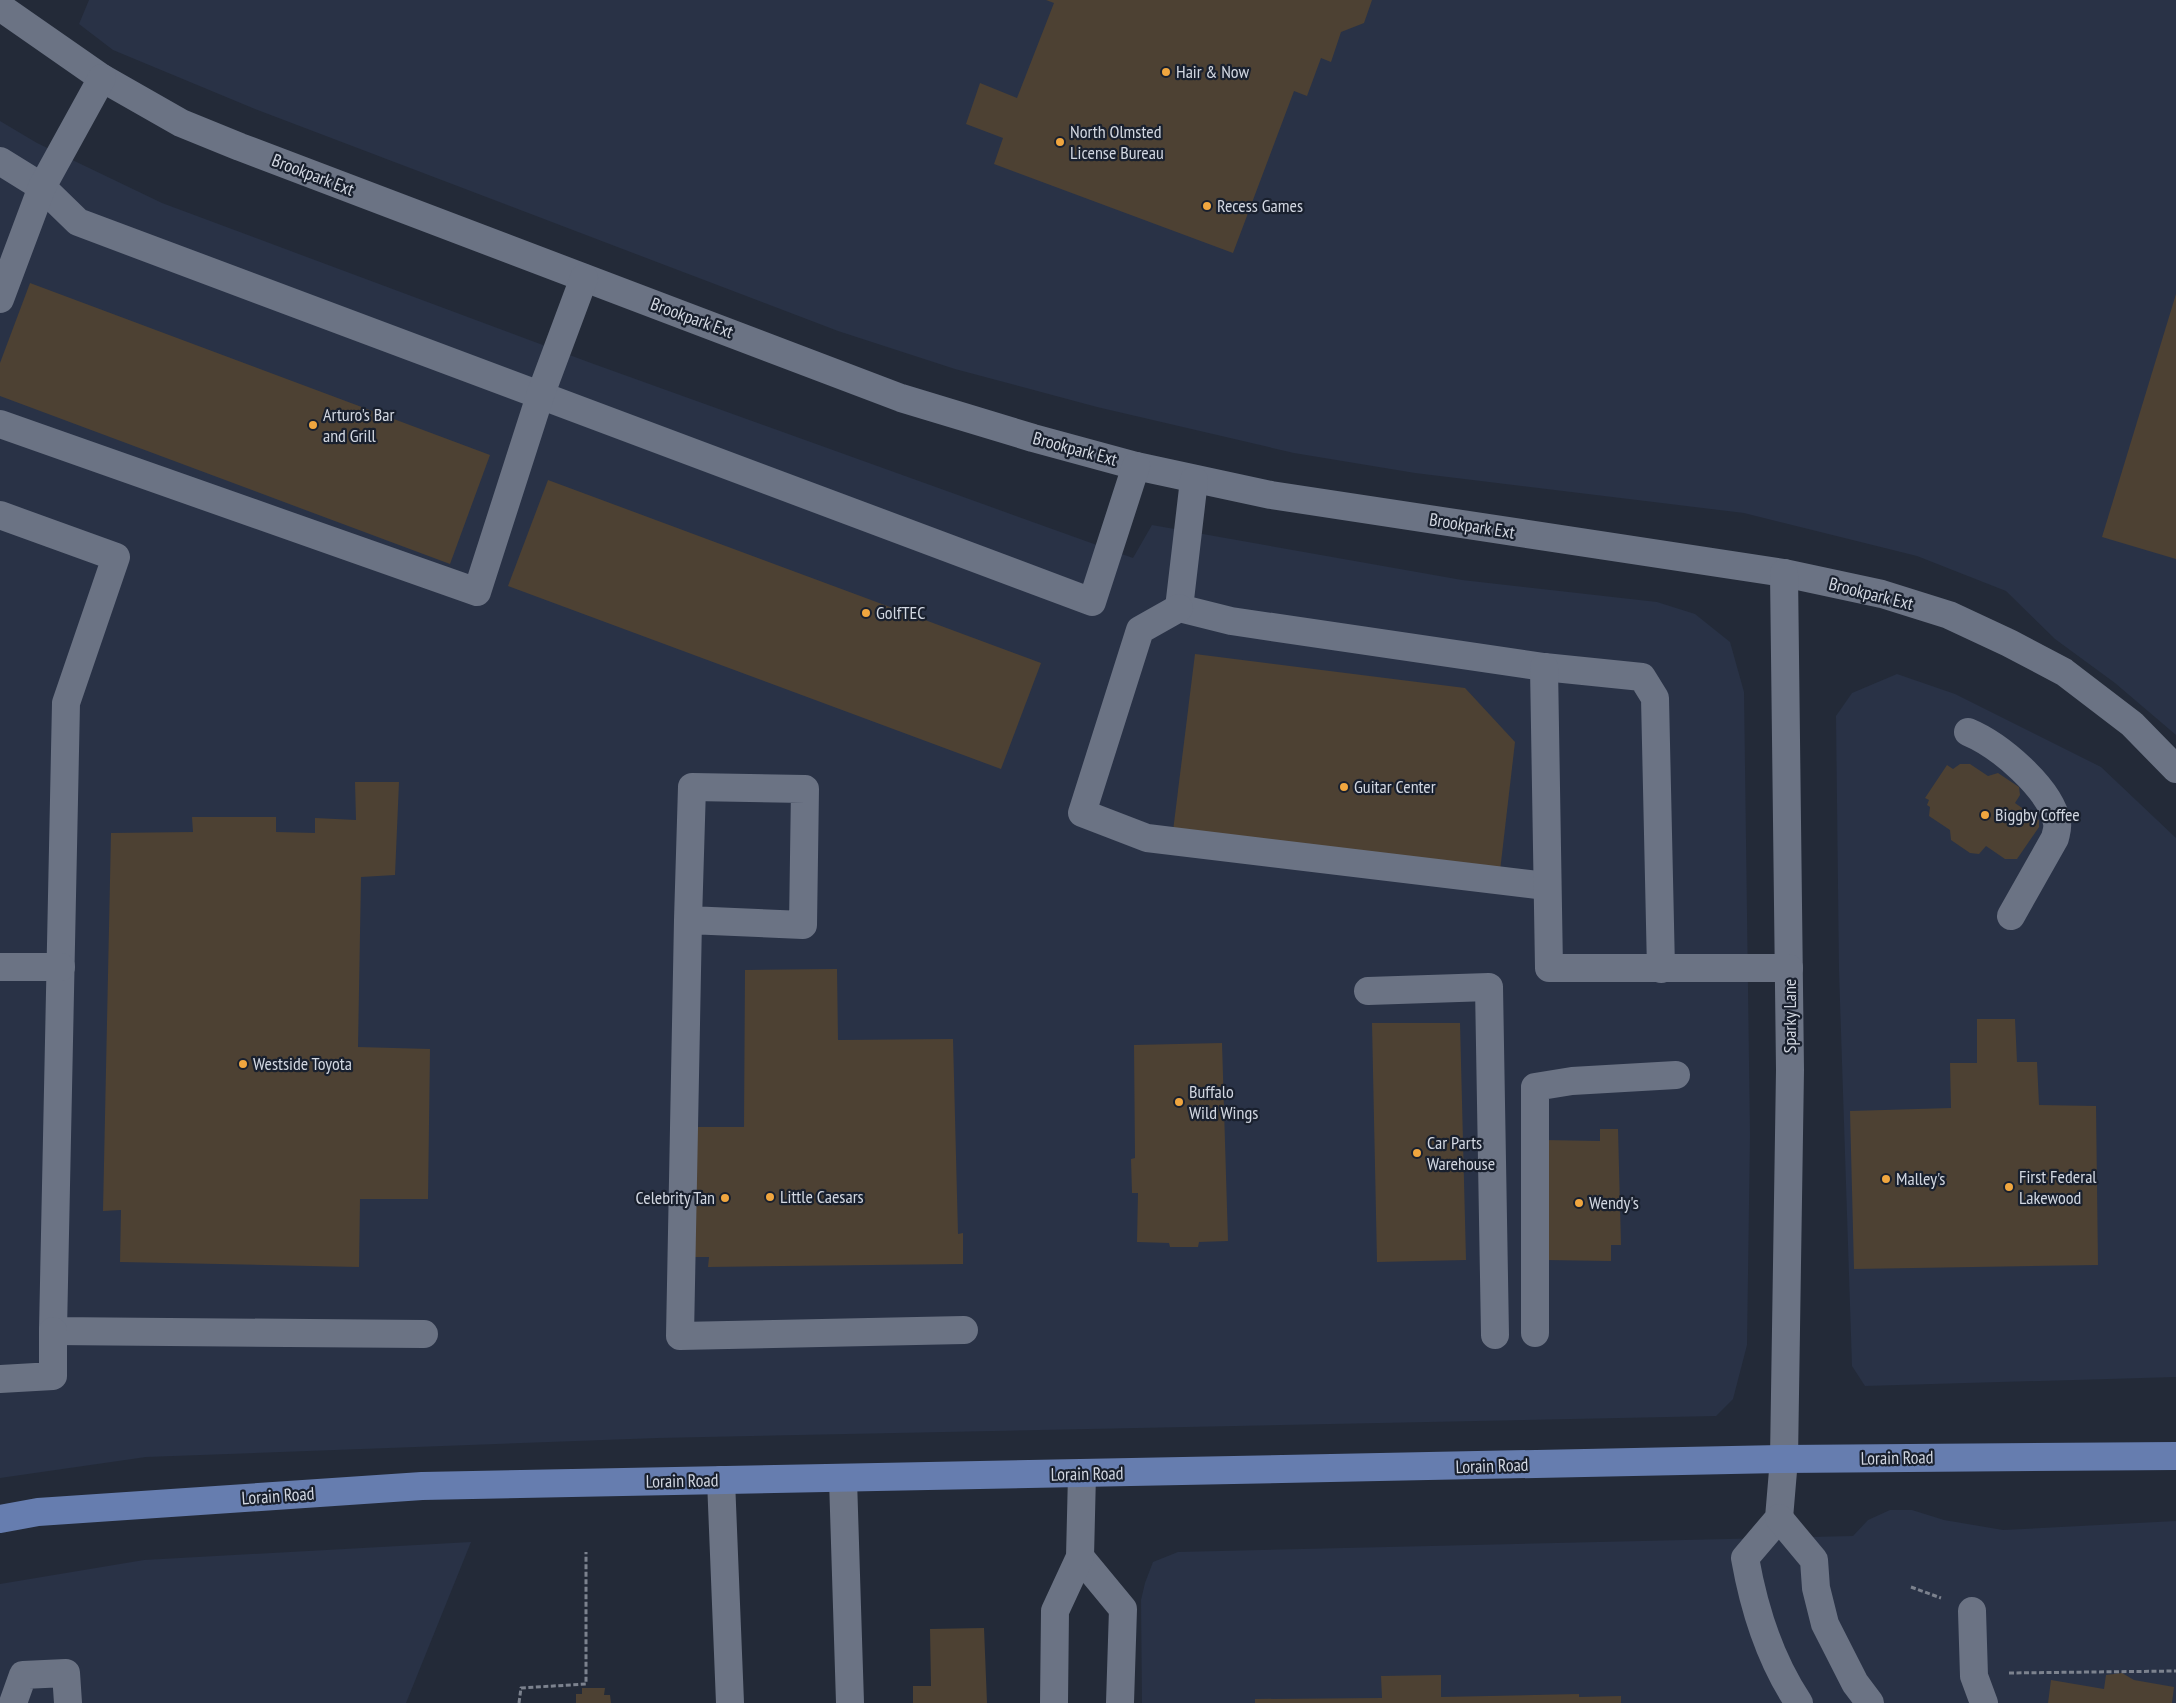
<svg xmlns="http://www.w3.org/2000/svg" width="2176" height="1703" viewBox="0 0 2176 1703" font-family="'PT Sans Narrow',sans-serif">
<rect width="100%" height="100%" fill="#232a38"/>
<g fill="#293246">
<path d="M89,0h2087v735l-61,-52 -60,-44 -49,-48 -89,-35 -173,-43 -329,-40 -121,-20 -197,-46 -142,-38 -117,-38 -583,-222 -142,-59 -34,-26z"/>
<path d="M0,121l37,22 125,60 429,160 542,195 19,-33 310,55 195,22 38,12 35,28 14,50 6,443 -3,210 -14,54 -17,17 -1058,22 -512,19 -146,21z"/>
<path d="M1897,674l58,20 146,73 75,71v539l-311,9 -13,-20 -13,-395 -3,-255 16,-23z"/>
<path d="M1890,1510h22l32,10 59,10 173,-9v182h-1034l-1,-103 4,-17 8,-21 25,-10 675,-16 15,-16z"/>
<path d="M471,1542l-65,161h-406v-119l144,-24z"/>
</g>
<g fill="#4d4133">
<path d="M1046,0h326l-8,23 -23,9 -10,30 -10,-4 -14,38 -13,-5 -61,162 -239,-89 9,-26 -37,-14 14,-41 37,15 37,-95z"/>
<path d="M30,283l460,172 -40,109 -450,-168v-33z"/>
<path d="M2176,294v265l-74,-22z"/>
<path d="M548,480l493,183 -40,106 -493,-183z"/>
<path d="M1195,654l270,34 50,54 -15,129 -327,-40z"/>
<path d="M1960,764h10l18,12 10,-3 21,14 1,8 -5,8 24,17v7l-22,32h-12l-19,-13 -7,8 -9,-1 -19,-13 -1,-10 -21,-14 1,-9 -3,-2 2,-5 -4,-2 22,-33 6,4z"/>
<path d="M355,782h44l-4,93 -34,2 -3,170 72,2 -2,150h-68l-1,68 -239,-5 1,-52 -18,1 8,-378 82,-1 -1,-15h84v15l39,1v-15l41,2z"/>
<path d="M837,969l1,71 115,-1 5,195 5,-1v31l-255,3 1,-10h-16l-3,-130h54l1,-157z"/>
<path d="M1977,1019h38l2,43h20l2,43 57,1 2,159 -244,4 -4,-158 101,-3 -1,-45h27z"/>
<path d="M1372,1023h88l6,237 -89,2z"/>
<path d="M1222,1043l6,198 -29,1 -1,5h-28l-1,-4 -32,-1 1,-49h-6l-1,-34 4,-1 -1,-113z"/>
<path d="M1600,1129h18l3,116h-10v16l-66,-1 -1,-120 56,1z"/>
<path d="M984,1628l3,75h-74v-17h18l-1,-57z"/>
<path d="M2122,1673l12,7 40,7 -2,16h-124l3,-23 53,9 2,-14z"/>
<path d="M1441,1675v22l138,-3v3l42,-1v7h-366v-4l127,-1 -1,-22z"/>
<path d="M582,1688h23l-1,7h6l1,8h-35v-9h6z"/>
</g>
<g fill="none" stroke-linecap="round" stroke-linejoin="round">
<g stroke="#7c828e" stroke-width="3" stroke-dasharray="5 2.5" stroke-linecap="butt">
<path d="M1911,1587l30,11"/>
<path d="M2009,1673l167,-2"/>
<path d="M519,1703l2,-15 65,-4v-132"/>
</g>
<g stroke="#6b7384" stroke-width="28">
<path d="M0,7l102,71 79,45 59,24 661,251 132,40 103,28 135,29 513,78 98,21 67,21 60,28 55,29 68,52 44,45"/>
<path d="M0,161l42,26 36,35 1014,380 44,-136"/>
<path d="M0,299l42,-112 60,-109"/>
<path d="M0,424l477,168 63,-196 44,-118"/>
<path d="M1194,480l-15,128 52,13 313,46 98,10 13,21 6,271"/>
<path d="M0,515l116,42 -50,146 -13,628 371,3"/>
<path d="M1784,573l6,497 -6,389 -5,59 -34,40c9,51 25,102 54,145"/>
<path d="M1179,608l-39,22 -58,183 65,25 399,48"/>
<path d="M1544,667l5,301h240"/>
<path d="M1968,732c31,13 83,56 89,91 1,5 -1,10 -2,15l-44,78"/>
<path d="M688,920l4,-133 113,2 -2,136 -115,-5 -8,416 284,-6"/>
<path d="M0,967h61"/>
<path d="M1368,991l121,-4 6,348"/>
<path d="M1535,1333v-246l37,-6 104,-6"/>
<path d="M0,1379l53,-3v-45"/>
<path d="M843,1479l7,224"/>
<path d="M721,1480l9,223"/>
<path d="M1779,1518l35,42 2,28 9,36 30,59 15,20"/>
<path d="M1080,1557l43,52 -3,94"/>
<path d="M1972,1611l2,65 10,27"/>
<path d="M13,1703l10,-28 43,-2 2,30"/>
<path d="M1054,1703l1,-92 25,-54 2,-83"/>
</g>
<path stroke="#667daf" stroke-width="28" d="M0,1519l38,-7 384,-26 1362,-27 392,-3"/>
</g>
<g fill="#f0a63f" stroke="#19202e" stroke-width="2">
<circle cx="1166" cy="72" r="5"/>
<circle cx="1060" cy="142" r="5"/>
<circle cx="1207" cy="206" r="5"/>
<circle cx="313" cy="425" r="5"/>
<circle cx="866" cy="613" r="5"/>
<circle cx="1344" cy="787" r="5"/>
<circle cx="1985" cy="815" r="5"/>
<circle cx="243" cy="1064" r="5"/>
<circle cx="1179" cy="1102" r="5"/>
<circle cx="1417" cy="1153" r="5"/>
<circle cx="1886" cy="1179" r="5"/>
<circle cx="2009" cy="1187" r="5"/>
<circle cx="770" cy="1197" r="5"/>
<circle cx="725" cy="1198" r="5"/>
<circle cx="1579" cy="1203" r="5"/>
</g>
<g text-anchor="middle" stroke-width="4.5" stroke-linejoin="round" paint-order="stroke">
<g font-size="18" fill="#d2d7e1" stroke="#19202e" text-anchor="start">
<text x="1176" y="78">Hair &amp; Now</text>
<text x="1070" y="138">North Olmsted<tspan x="1070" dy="21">License Bureau</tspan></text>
<text x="1217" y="212">Recess Games</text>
<text x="323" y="421">Arturo's Bar<tspan x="323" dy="21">and Grill</tspan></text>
<text x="876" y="619">GolfTEC</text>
<text x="1354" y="793">Guitar Center</text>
<text x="1995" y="821">Biggby Coffee</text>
<text x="253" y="1070">Westside Toyota</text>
<text x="1189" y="1098">Buffalo<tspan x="1189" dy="21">Wild Wings</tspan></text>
<text x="1427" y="1149">Car Parts<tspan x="1427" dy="21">Warehouse</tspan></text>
<text x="2019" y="1183">First Federal<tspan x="2019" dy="21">Lakewood</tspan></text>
<text x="1896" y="1185">Malley's</text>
<text x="780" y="1203">Little Caesars</text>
<text x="715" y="1204" text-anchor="end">Celebrity Tan</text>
<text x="1589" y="1209">Wendy's</text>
</g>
<g font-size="18" fill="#d2d7e1" stroke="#19202e">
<text transform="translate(313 175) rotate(21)" y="6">Brookpark Ext</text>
<text transform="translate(692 318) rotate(20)" y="6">Brookpark Ext</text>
<text transform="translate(1075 449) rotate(15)" y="6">Brookpark Ext</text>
<text transform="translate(1472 526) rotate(9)" y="6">Brookpark Ext</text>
<text transform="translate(1871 594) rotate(14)" y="6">Brookpark Ext</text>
<text transform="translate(1790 1016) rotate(-90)" y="6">Sparky Lane</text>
<text transform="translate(1897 1458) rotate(-1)" y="6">Lorain Road</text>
<text transform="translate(1492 1466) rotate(-2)" y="6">Lorain Road</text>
<text transform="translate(1087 1474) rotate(-1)" y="6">Lorain Road</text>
<text transform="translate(682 1481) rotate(-1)" y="6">Lorain Road</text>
<text transform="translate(278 1496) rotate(-4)" y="6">Lorain Road</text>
</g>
</g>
</svg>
